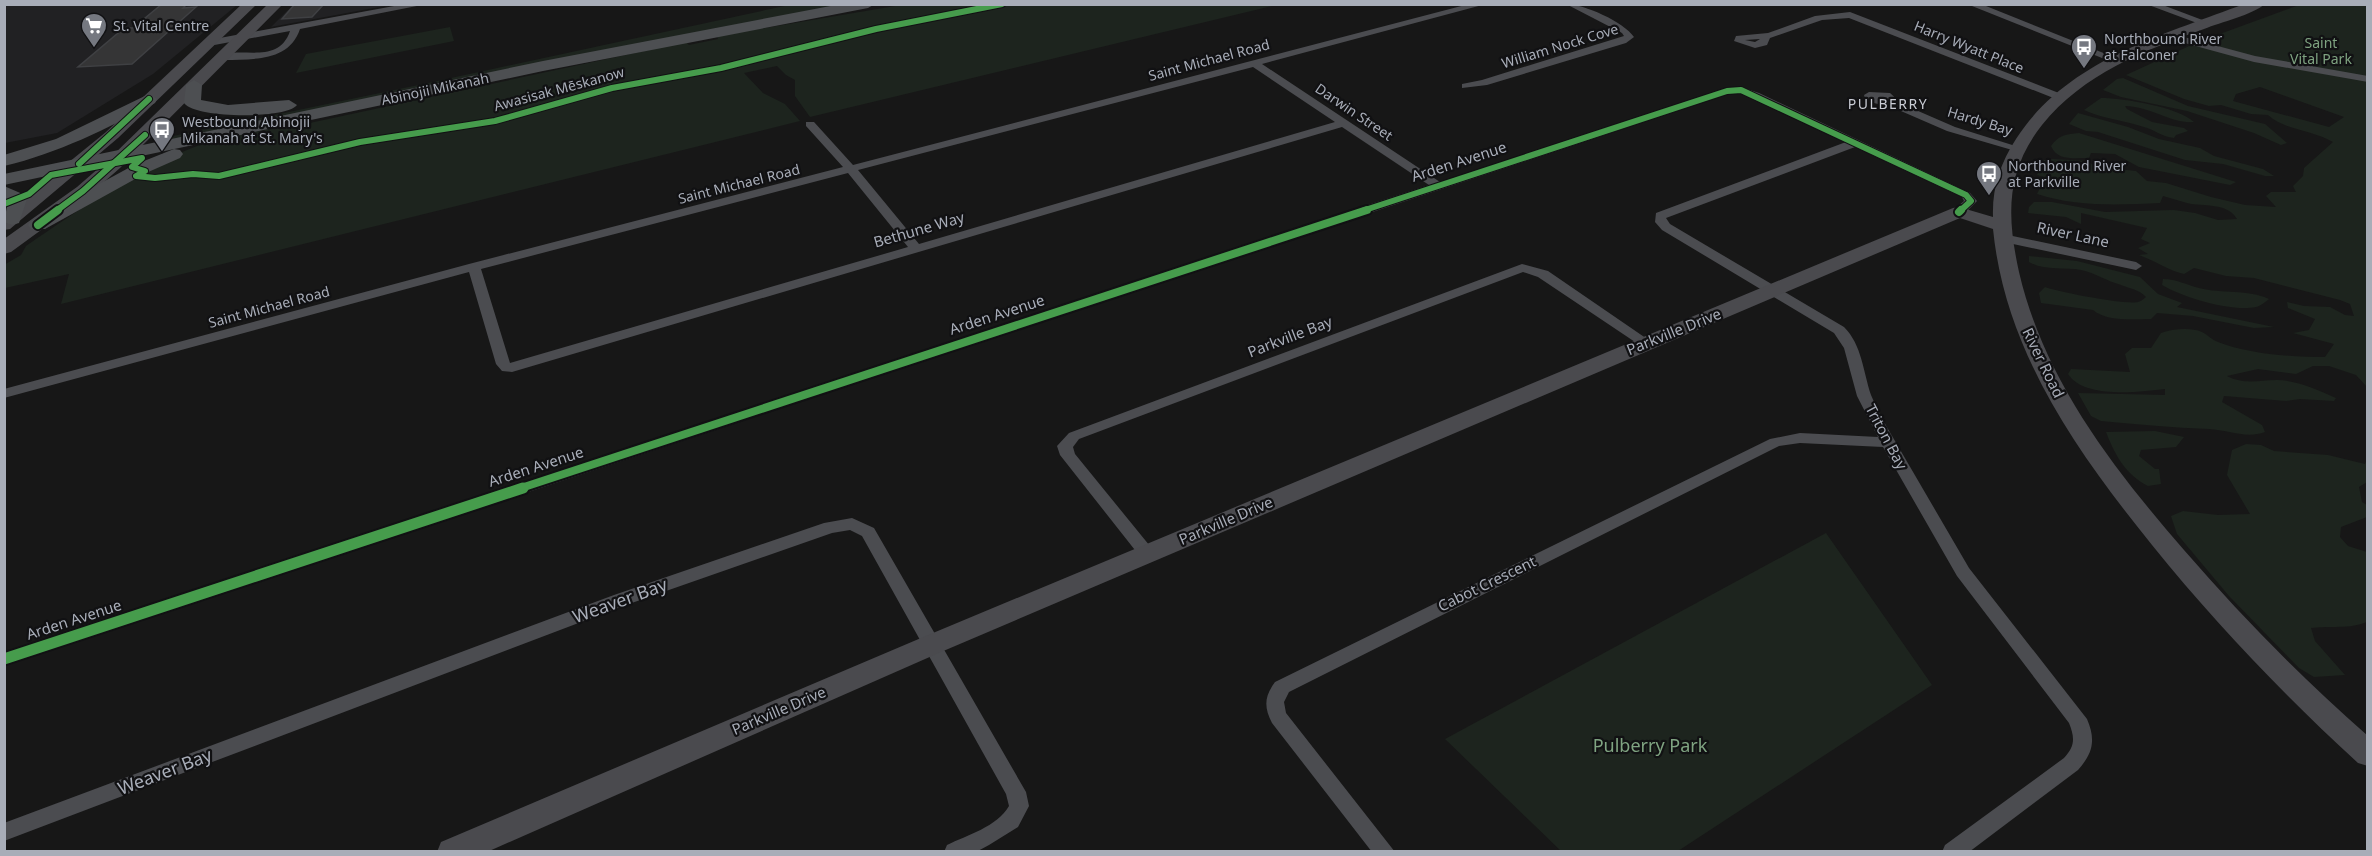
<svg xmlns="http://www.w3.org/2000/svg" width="2372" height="856" viewBox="0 0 2372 856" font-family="'Noto Sans',sans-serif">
<rect width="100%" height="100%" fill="#171717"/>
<g fill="#212123">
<path d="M5,5h232l-84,69 -96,59 -52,10z"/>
<path d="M293,5h97l-119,22z"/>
</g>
<g fill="#1d241e" fill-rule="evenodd">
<path d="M789,5h58l-678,135 -1,-3 260,-54z"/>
<path d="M901,5h375l-466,112 -15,-21v-16l-9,-5 -9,-9 -33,7 19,20 22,11 15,17 -739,183 8,-30 -64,14 -1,-23 17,-10 5,-9c50,-34 99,-69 154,-93 38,-17 84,-23 125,-29l381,-82 3,3 29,-6 -1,-3z"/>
<path d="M2299,5h68v382l-11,-12 -27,-9h-16l-17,8 -38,-5 -31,7c17,9 32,4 50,4 20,0 41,10 59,18l-2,3 -34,-2 -14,2 -62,-5 -2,6 40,23 3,7c-19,7 -37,-2 -56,-3 -36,-1 -72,-5 -108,-8l-10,-5 -13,-23 87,2v-6c-26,3 -81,10 -97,-15l3,-5 59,3 -5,-18 7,-6h19l10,-15c12,-4 29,-6 41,-1 6,3 10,8 16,10 30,12 74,15 107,15l9,-13 -41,-11 16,-3 6,-11 -27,-11 -1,-6 17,4 26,1 15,8 9,1 -4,-12 -10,-4 -86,-22 -28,-2 -32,-8 -10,6c-17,-4 -28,-13 -45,-19l9,-1 -10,-6 12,-5 -9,-4 6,-11 -66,-15v11l-15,-7 -38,-4 1,-6 5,-5h18l53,10 69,-2 21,3 23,7 19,-1c-10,-17 -33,-12 -50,-16 -8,-2 -16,-5 -24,-7l-3,7c-41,2 -84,4 -123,-9l4,-8 11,-7 -15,-4 7,-15 9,-1 35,2 10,8 10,-1 28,3 11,10 19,2 45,14 34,8 31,2 -10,-11 5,-4h25l-3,-6 10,-10 1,-8 29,-26c-20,-12 -49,-12 -65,-27l-17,-1 -30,-9 -12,1 -25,-7 -58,-24 72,-33zM2260,87l84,30 -15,10 -96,-26 3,-7z"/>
<path d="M450,27l4,14 -158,32 10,-19z"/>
<path d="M2123,78l65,28 77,18 22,19 -6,2 -27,-12 -67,-22 -66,-14 -18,-7 14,-11z"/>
<path d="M2101,98c23,0 77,9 93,24 -22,2 -45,-16 -69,-16l2,3 25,13 32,6 4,3 -12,4 -2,3c-12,-1 -19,-8 -30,-11 -20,-7 -41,-8 -60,-17z"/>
<path d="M2078,113l50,14 31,12 41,9 14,8 49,13 11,7h-9l-42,-12 -38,-4 -87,-28 -12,-1 -17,-7z"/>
<path d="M2079,133l157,49 -6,3 -91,-18 -24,-13 -24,-1 -2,5c-15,0 -32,3 -38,-12 8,-11 15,-12 28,-13z"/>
<path d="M2029,256l48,5 63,16 18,17 24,9 -5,4 97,20 -20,1 -61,-12 -36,-3 -6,6c-17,0 -44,3 -58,-9l-52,-7 -2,-10 6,-6c13,5 81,18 93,15 2,0 7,-4 8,-5 -8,-8 -15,-8 -25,-12 -14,-4 -26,-12 -40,-15 -17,-3 -37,1 -52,-8z"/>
<path d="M2163,279c14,0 23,6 36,9 23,6 49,1 70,11 -4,3 -8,7 -13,8 -24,5 -72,-9 -94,-22z"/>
<path d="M2155,431l29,6 -8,10 -35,3 -2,6 16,13h4l2,15 -13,2c-23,-12 -33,-31 -42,-54z"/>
<path d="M2246,444l15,1 13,6 54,4 37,9 2,-5v23l-8,5 3,15 5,3v12l-26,10 -1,10 8,9 19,6v70c-22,8 -33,3 -56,6l4,13 30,34 -31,2 -15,-9 -70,-72 -52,-62 -6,-18 12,-5 35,4 32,-1 -23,-39 5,-25z"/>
<path d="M1826,533l106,152 -254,166h-117l-116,-112z"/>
</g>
<g fill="#353536" stroke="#3f4043" stroke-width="1.5">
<path d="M162,4h25l-4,4 13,-1 -64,57 -54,3 46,-39h9z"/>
<path d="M295,4h29l-12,13 -30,2z"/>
</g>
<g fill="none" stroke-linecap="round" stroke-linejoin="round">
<g fill="#4b4c50" fill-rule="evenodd">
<path d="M405,4h22l-127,25c-11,33 -47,30 -76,31l-5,-3c18,-13 59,10 71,-26l-81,15 -5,-3 5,-3z"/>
<path d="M1469,4h17l-224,60 178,118 283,-93 18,-2 18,6 211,100 7,8 -14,14h-8v-6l9,-8 -2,-4 -107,-50 -189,71 4,6 174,103c18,18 19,44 27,68 3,7 7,15 10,22l88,151 118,151c9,21 6,34 -9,51l-109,82h-27l3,-7 119,-87c11,-12 11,-20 5,-35l-112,-147 -74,-129 -83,-4 -21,3 -490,246 -5,10 2,11 109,139h-23l-100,-129c-8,-16 -8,-26 3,-41l495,-243 30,-6 78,4 -21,-41 -13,-48 -10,-15 -172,-103 -7,-8 1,-9 190,-71 -106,-49 -12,1 -1724,572v-14l1425,-467 -87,-58 -830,245 -10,-1 -6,-7 -27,-92 -465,126v-9l465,-125 374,-97 -37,-41v-4h8l39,43zM1253,67l82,55 -416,122 -61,-74zM848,173l60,74 -398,116 -29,-94z"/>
<path d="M1566,4c18,0 58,18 68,33l-8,6 -139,42 -25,3v-4l20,-4 142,-44 -2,-3z"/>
<path d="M1967,4h14l140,56 -9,2z"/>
<path d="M2146,4h14l53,20 -8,2z"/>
<path d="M1850,12l214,83 1,2 -9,2 -207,-81 -27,2 -52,18 -3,7 -12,3 -21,-7 2,-5 32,-3 47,-17zM1760,39l-5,3 -10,-2z"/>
<path d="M2173,34l82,22 113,20v6l-114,-20 -84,-23 -2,-2z"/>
<path d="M1869,92l21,1 12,11 53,23 70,22 -6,3 -72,-21 -53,-23 -28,-7 -2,-6z"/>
<path d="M2003,234l133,28 6,4 -6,4 -137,-29 -2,-3 2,-3z"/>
<path d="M1522,264l26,7 105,72 -7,4 -5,-1 -103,-69 -15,-5 -444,167 -6,8 2,7 79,97 2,4 -2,4h-12l-82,-104 -3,-9 12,-13z"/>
<path d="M852,518l22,10 152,264 3,14 -11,21 -29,18 -13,7h-32l3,-7c20,-10 50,-18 62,-39l-3,-12 -144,-258 -12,-6 -18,3 -206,72 -622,236v-18l610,-228 210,-72z"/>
</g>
<g fill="#4a4a4e" fill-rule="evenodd">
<path d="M242,4h15l-139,134 -108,91 -6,1v-15l102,-83z"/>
<path d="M268,4h15l-163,164 -31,27 -78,57 -7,2v-15l73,-52 31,-27z"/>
<path d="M2244,4h21c-13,11 -44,18 -61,25 -59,21 -121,45 -162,96 -37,47 -35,92 -23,147 25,108 94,196 165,278 57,66 118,128 184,186v30l-10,-3c-74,-68 -143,-140 -206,-218 -75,-93 -147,-194 -159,-316l-33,-11 -1019,434 -454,200h-50l4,-10 480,-204 1032,-430 6,-1 34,10c-1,-29 7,-53 23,-78 51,-79 145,-103 228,-135z"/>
</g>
<g fill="#4d4f52" fill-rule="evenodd">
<path d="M841,4h34l-7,4 -325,63 -539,114v-11l539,-113z"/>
<path d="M194,80l8,5 -1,15 27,5 61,-5 8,5c-10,14 -101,14 -113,-2l2,-18z"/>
<path d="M149,94l8,5 -2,4c-49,26 -96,50 -151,63v-11l52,-16z"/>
<path d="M174,149l6,1 3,4 -3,4 -34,15 -101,56h-14l-3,-4 3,-4 103,-56z"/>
<path d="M4,186l21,9 2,4 -8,24 -7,2 -8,-3 4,-21 -4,-1z"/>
</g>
<defs>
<g id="cycleway-far2">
<path d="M79,164l70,-65"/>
<path d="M4,204l25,-10 22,-19 91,-17 -10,9 13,4 -9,5 19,2 38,-4 26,2 141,-34 135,-21 117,-33 109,-20 155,-39 126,-25"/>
<path d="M56,211l27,-20 62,-56"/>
<path d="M1362,211l365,-120 14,-1 225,105 5,6 -11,10"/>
</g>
<g id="cycleway-far1">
<path d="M1959,212l2,-2"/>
<path d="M38,225l20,-15"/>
<path d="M518,489l849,-279"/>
</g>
<path id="cycleway" d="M4,659l519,-171"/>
</defs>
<use href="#cycleway-far2" stroke="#111113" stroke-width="8"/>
<use href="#cycleway-far1" stroke="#111113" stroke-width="12"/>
<use href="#cycleway" stroke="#111113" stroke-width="15"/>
<use href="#cycleway-far2" stroke="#469c4c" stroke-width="6"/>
<use href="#cycleway-far1" stroke="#469c4c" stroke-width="8"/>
<use href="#cycleway" stroke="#469c4c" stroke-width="11"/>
</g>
<defs>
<symbol id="supermarket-pin" viewBox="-11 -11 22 30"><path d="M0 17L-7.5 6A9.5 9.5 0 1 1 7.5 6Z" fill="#757880" stroke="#111113"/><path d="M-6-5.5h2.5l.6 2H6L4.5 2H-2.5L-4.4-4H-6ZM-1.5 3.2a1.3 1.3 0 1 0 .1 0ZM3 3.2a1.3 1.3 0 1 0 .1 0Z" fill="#fff"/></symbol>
<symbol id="bus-pin" viewBox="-11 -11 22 30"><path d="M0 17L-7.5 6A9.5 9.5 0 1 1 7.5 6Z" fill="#757880" stroke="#111113"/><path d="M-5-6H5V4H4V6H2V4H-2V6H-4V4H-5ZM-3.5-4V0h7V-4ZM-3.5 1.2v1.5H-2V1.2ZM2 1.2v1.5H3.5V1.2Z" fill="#fff"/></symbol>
</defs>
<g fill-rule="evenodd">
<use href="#supermarket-pin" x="79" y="11" width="30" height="40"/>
<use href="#bus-pin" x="2069" y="32" width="30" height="40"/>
<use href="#bus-pin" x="147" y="115" width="30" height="40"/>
<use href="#bus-pin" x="1974" y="159" width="30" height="40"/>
</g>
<g text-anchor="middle" stroke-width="4.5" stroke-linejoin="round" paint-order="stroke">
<g font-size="14" fill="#a8adb8" stroke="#111113" text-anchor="start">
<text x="113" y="31">St. Vital Centre</text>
<text x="2104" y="44">Northbound River<tspan x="2104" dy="16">at Falconer</tspan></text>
<text x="182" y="127">Westbound Abinojii<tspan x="182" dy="16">Mikanah at St. Mary's</tspan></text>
<text x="2008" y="171">Northbound River<tspan x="2008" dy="16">at Parkville</tspan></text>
</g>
<g font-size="14" fill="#7fa381" stroke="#111113">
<text x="2321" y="48">Saint<tspan x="2321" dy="16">Vital Park</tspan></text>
</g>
<g font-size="14" fill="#a8adb8" stroke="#111113">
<text transform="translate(1560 46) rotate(-17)" y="5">William Nock Cove</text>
<text transform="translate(1969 47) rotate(22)" y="5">Harry Wyatt Place</text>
<text transform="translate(1209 60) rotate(-15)" y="5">Saint Michael Road</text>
<text transform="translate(435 89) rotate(-12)" y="5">Abinojii Mikanah</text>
<text transform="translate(559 89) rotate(-15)" y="5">Awasisak Mēskanow</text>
<text transform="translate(1354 112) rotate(34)" y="5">Darwin Street</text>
<text transform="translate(1980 121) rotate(17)" y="5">Hardy Bay</text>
<text transform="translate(739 184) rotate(-14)" y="5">Saint Michael Road</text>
<text transform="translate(269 307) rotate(-15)" y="5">Saint Michael Road</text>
</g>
<g font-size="14" letter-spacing="1.5" fill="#c9ccd4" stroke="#111113">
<text x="1888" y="109">PULBERRY</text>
</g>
<g font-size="15" fill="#a8adb8" stroke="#111113">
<text transform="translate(1459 162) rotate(-18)" y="5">Arden Avenue</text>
<text transform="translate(919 230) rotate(-16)" y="5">Bethune Way</text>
<text transform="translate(2073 235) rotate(12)" y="5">River Lane</text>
<text transform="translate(997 315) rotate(-18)" y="5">Arden Avenue</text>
<text transform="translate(1674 332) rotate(-22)" y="5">Parkville Drive</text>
<text transform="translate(1290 337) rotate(-21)" y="5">Parkville Bay</text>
<text transform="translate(2043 363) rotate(64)" y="5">River Road</text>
<text transform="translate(1886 437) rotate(62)" y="5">Triton Bay</text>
<text transform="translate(536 467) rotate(-18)" y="5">Arden Avenue</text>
<text transform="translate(1226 521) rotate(-23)" y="5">Parkville Drive</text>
<text transform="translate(1487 584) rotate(-26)" y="5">Cabot Crescent</text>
<text transform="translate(74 620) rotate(-18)" y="5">Arden Avenue</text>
<text transform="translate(779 711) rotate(-23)" y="5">Parkville Drive</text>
</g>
<g font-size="18" fill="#a8adb8" stroke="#111113">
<text transform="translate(620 601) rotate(-20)" y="6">Weaver Bay</text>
<text transform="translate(165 772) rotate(-21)" y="6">Weaver Bay</text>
</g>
<g font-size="18" fill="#7fa381" stroke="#111113">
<text x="1650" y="752">Pulberry Park</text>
</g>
</g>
<rect width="2372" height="856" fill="none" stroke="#a8adb8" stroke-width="12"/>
</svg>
